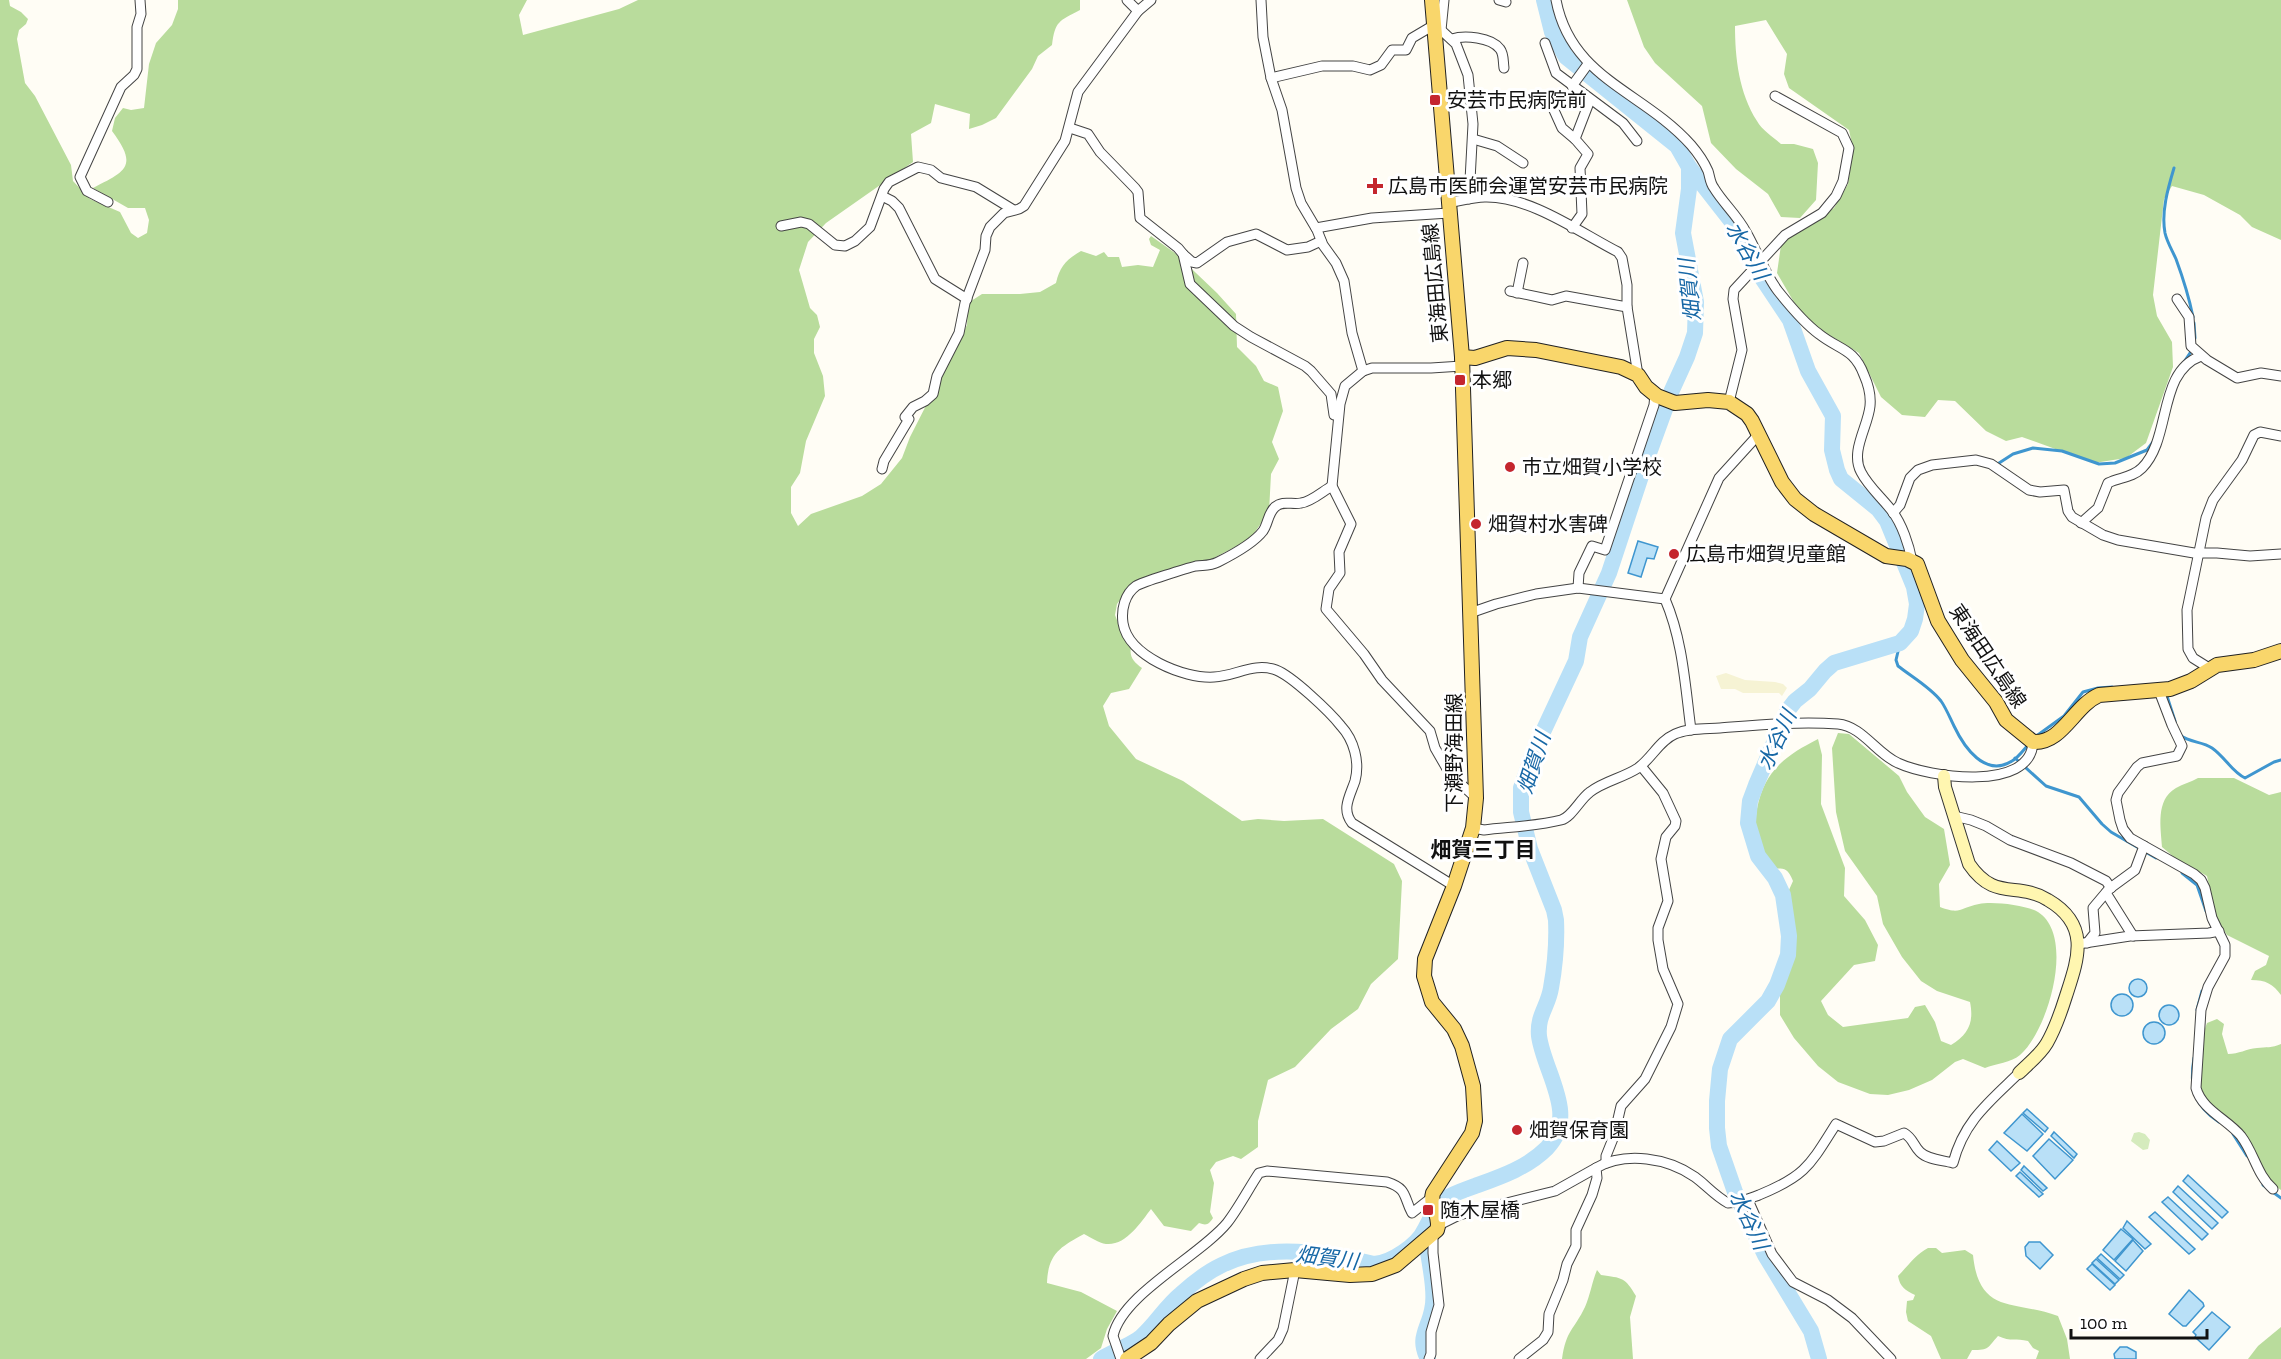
<svg xmlns="http://www.w3.org/2000/svg" width="2281" height="1359" viewBox="0 0 2281 1359" font-family="'Zilla Slab','Noto Sans JP',serif">
<rect width="100%" height="100%" fill="#fffdf5"/>
<path fill="#f6f3d4" d="M1726,673l19,7 30,2 8,2 4,4 -5,8 -3,-3h-36l-8,-4h-14l-5,-13z"/>
<path fill="#d5ebbd" d="M2139,1132l6,2 5,6 -2,9 -5,1 -12,-9 3,-8z"/>
<g fill="#b9dc9c">
<path d="M0,0h9l1,6 11,6 7,7 -2,5 -7,6 -2,9 8,44 10,13 36,69 2,16 17,18 30,13 11,21 7,5 9,-5 2,-13 -4,-12h-17l-35,-20c34,-17 45,-22 19,-57l3,-13 8,-10 8,2 13,-2 5,-44 7,-21 16,-18 6,-16v-9h349l-8,15 4,20 96,-26 19,-9h442v10c-21,11 -25,11 -28,35l-14,11 -6,13 -36,49 -14,7 -13,4 1,-15 -35,-10 -4,19 -20,11 2,28 -87,61 -18,19 -9,28 11,38 7,7 3,12 -6,12v14l9,23 2,20 -19,45 -6,32 -9,14v26l7,13 13,-12 51,-18 19,-12 21,-26 8,-21 57,-112 1,-22 14,-9h38l20,-2 16,-9c4,-17 10,-23 25,-32l15,5 8,-4 4,5h11l3,10 16,-2 15,2 7,-17 -9,-5 -2,-6 2,-3 24,17 42,40 19,21 1,33 19,19 8,15 14,6 5,24 -11,31 7,17 -8,15 -2,38 -19,27 -57,30 -38,5 -16,6 -11,9 -11,15 -2,11 9,23 4,2 3,7c-2,10 3,15 11,21l-13,21 -18,4 -8,13 6,20 27,33 47,22 59,40 16,-2 26,2 39,-2 71,45 8,17 -4,78 -27,25 -13,25 -27,20 -36,38 -27,13 -10,41v26l-17,12 -8,-3 -17,6 -6,8 4,13 -4,29 3,6c-4,6 -6,8 -14,5l-8,8 -27,-5 -13,-17c-10,13 -25,37 -45,35 -7,-1 -16,-7 -22,-10 -24,13 -36,20 -37,49l34,9 36,19 -10,18 -6,19 -15,11h-1086z"/>
<path d="M1627,0h654v240l-29,-13 -12,-12 -36,-20 -32,-9 -8,13 -11,96 4,21 15,26 1,25 -27,76 -20,15 -32,5 -72,-26 -16,4 -20,-10 -31,-30 -17,-1 -13,17 -23,-2 -21,-18 -22,-44 -28,-17 -13,-4 -23,-28 -18,-31 4,-28 10,-9 43,-28 14,-24 5,-35 -4,-19 -60,-42 -5,-14 3,-20 -21,-34 -31,6c0,32 4,67 22,95 5,9 16,16 24,23h13l19,5 5,14 -2,37 -16,18 -19,-1 -13,-23 -32,-25 -25,-26 -9,-37 -47,-43 -11,-16z"/>
<path d="M1838,733l11,1 50,42 8,16 18,25 19,12 6,36 -11,19 1,23c21,8 19,1 39,-3 13,-3 47,1 59,8 38,24 10,119 -18,143 -8,7 -25,9 -35,13l-22,-9 -8,3 -23,18 -23,10 -21,5 -18,-1 -32,-12 -20,-16 -24,-28 -14,-23v-25l7,-23 -3,-19 6,-25 -5,-24 8,-18c-7,-18 -12,-10 -27,-14 -12,-22 -13,-33 -9,-58 7,-38 28,-53 61,-70l4,16 -1,49 24,64 -1,28 21,24 13,25 -3,16 -21,4 -33,36 7,14 15,12 65,-9 7,-11 10,-2 10,17 6,19 10,4c18,-11 23,-23 19,-43l-33,-11 -16,-10 -19,-24 -19,-33 -6,-28 -32,-45 -9,-39 -4,-64z"/>
<path d="M2198,778h36l35,17 12,-3v203c-8,-11 -15,-15 -30,-15l4,-9 11,-6 3,-9 -42,-21 -11,-17 -9,-42 -32,-18 -13,-11c-1,-19 -7,-47 14,-59 7,-4 15,-6 22,-10z"/>
<path d="M2217,1019l7,5 -2,10 6,20c11,0 18,-5 29,-6 9,-1 15,0 24,-4v146l-18,-13 -11,-26 -54,-51 6,-69 3,-8z"/>
<path d="M1928,1248h8l6,5 23,-3 8,5c6,60 41,45 85,61l9,23 3,20h-34l3,-8 -6,-3 -5,-7c-12,-3 -17,1 -30,-5 -11,12 -8,14 -26,14l-5,9h-26l-10,-23 -23,-15 -2,-9 1,-11 6,-1 2,-5c-10,-5 -15,-8 -17,-19 10,-10 18,-22 30,-28z"/>
<path d="M1597,1270l4,5c21,3 24,2 35,21l-6,21 3,42h-71c4,-29 12,-29 23,-52 5,-11 7,-25 12,-37z"/>
<path d="M2281,1327v32h-33l10,-13z"/>
</g>
<g fill="#b9e0f7" stroke="#3f96cf" stroke-width="1.5">
<path d="M1638,541l20,6 -4,12 -7,-1 -6,19 -13,-4z"/>
<circle cx="2138" cy="988" r="9"/>
<circle cx="2122" cy="1005" r="11"/>
<circle cx="2169" cy="1015" r="10"/>
<circle cx="2154" cy="1033" r="11"/>
<path d="M2027,1109l21,19 -3,4 -22,-19z"/>
<path d="M2022,1114l21,20 -16,17 -23,-18z"/>
<path d="M2054,1132l23,22 -3,4 -23,-22z"/>
<path d="M2049,1139l24,21 -18,19 -22,-23z"/>
<path d="M1997,1141l23,22 -9,8 -22,-21z"/>
<path d="M2024,1166l23,22 -4,3 -22,-21z"/>
<path d="M2020,1172l23,22 -4,3 -23,-21z"/>
<path d="M2188,1175l40,37 -6,6 -39,-37z"/>
<path d="M2178,1186l40,37 -6,6 -39,-37z"/>
<path d="M2168,1197l40,37 -6,6 -40,-38z"/>
<path d="M2155,1212l40,37 -6,5 -40,-37z"/>
<path d="M2127,1221l24,23 -6,5 -22,-21z"/>
<path d="M2121,1229l12,10 -19,21 -11,-10z"/>
<path d="M2133,1240l10,11 -17,20 -11,-10z"/>
<path d="M2029,1242h11l13,13 -13,14 -14,-13 -1,-9z"/>
<path d="M2101,1254l23,21 -4,4 -23,-21z"/>
<path d="M2096,1259l23,21 -4,4 -23,-21z"/>
<path d="M2092,1264l23,21 -5,5 -23,-21z"/>
<path d="M2189,1290l14,13 1,3 -18,20h-3l-14,-12z"/>
<path d="M2212,1312l18,15 -21,23 -14,-13 1,-2 -3,-3z"/>
<path d="M2120,1347h7l9,5v7h-21l-1,-5z"/>
</g>
<g fill="none" stroke-linecap="round" stroke-linejoin="round">
<g stroke="#3f96cf" stroke-width="3">
<path d="M2174,168c-6,20 -13,44 -9,65 2,9 7,17 11,26 7,19 13,38 17,58"/>
<path d="M2194,323l1,15"/>
<path d="M2184,362l8,-12"/>
<path d="M1996,465l17,-11 20,-6 29,3 37,13 16,-1 32,-13 6,-8"/>
<path d="M1890,527l6,-9"/>
<path d="M1900,643l-4,17 2,6c14,11 32,21 43,35 5,7 9,17 13,25 10,21 31,52 58,35 7,-4 12,-12 17,-17"/>
<path d="M2166,693l9,28"/>
<path d="M2180,735c10,8 22,6 32,13 13,9 20,24 33,30l29,-16 7,-2"/>
<path d="M2035,737l29,-21 19,-24 15,-4 14,-1"/>
<path d="M2015,758l31,28 33,11 23,27 9,8 45,26"/>
<path d="M2182,873l15,12 9,26"/>
<path d="M2197,1010l5,-19"/>
<path d="M2194,1058c-5,28 0,48 25,64"/>
<path d="M2233,1134l14,22"/>
<path d="M2263,1185l18,13"/>
</g>
<g stroke="#b9e0f7" stroke-width="16">
<path d="M1544,0l8,32 14,25 111,89 12,21 43,55 20,41 38,57 18,51 25,45 -1,34 5,20 4,9 37,30 9,12 27,66 3,17 -2,15 -4,12 -11,12 -66,20 -9,8 -15,18 -15,12 -7,9 -32,75 -6,16 -2,22 10,33 17,22 8,17 6,41 -1,19 -11,30 -9,16 -38,38 -10,30 -3,32v27l2,18 16,46 30,63 46,76 8,28"/>
<path d="M1425,1232c2,21 12,59 7,78 -4,20 -15,28 -4,49"/>
<path d="M1101,1359c10,-6 33,-16 40,-22 15,-13 24,-30 40,-43 12,-11 26,-22 41,-29 47,-23 103,-12 152,-1 17,-1 44,-19 51,-35 6,-11 10,-22 20,-30 9,-6 20,-9 30,-13 25,-9 52,-18 72,-38 32,-33 -3,-75 -8,-112 -2,-21 9,-29 12,-48 4,-22 6,-46 5,-68l-2,-10 -24,-61 -9,-37v-24l13,-37 42,-90 4,-24 29,-64 36,-109 27,-74 15,-33 8,-24 1,-31 -13,-69 6,-44v-22"/>
</g>
<defs>
<g id="street">
<path d="M1127,0l11,11"/>
<path d="M1261,0l2,37 8,41 11,32 14,78 5,15 16,27 6,15 13,18 8,18 8,52 11,38"/>
<path d="M1499,0l7,2"/>
<path d="M1556,0c15,79 87,91 135,145 6,7 13,17 17,26 2,6 2,12 6,17 9,15 23,27 32,44 11,19 19,42 32,59 12,15 26,32 41,43 20,16 35,14 45,41 4,9 7,21 6,31 -2,21 -20,45 -9,66 7,14 21,26 31,39 10,13 17,34 20,50"/>
<path d="M1435,29l6,1 15,14 12,31 5,49 -4,75"/>
<path d="M1441,30l3,-30"/>
<path d="M1452,39c12,-4 39,-2 48,10 4,5 3,13 4,19"/>
<path d="M1545,43l11,30 67,50 14,18"/>
<path d="M1271,78l51,-12h31l17,4 11,-5 11,-15h14l6,-12 22,-13"/>
<path d="M1572,86l16,-22"/>
<path d="M1548,97l14,31 13,11"/>
<path d="M1070,128l18,6 12,18 35,36 3,4 2,26 38,30 5,6 7,30 44,42 17,11 54,29 6,5 20,23 3,21"/>
<path d="M1473,139l24,7 26,17"/>
<path d="M882,196l10,5 7,7 36,71 32,20"/>
<path d="M108,202l-21,-11 -7,-14 41,-90 13,-12 3,-6v-42l4,-13 -1,-14"/>
<path d="M1448,203c12,-2 25,-6 37,-6 45,-1 94,35 133,55l4,6 5,27v22l11,68"/>
<path d="M781,226l20,-4 8,2 26,21 10,1 10,-5 15,-14 14,-38 5,-7 29,-15 13,3 10,8 35,9 36,22"/>
<path d="M1316,228l56,-10 77,-5"/>
<path d="M1572,228l10,-14 -2,-46 8,-14 -13,-15 15,-39"/>
<path d="M1183,254l9,8 5,1 30,-21 29,-8 31,16 21,-3 13,-6"/>
<path d="M1510,291l42,9 14,-4 61,11"/>
<path d="M1517,293l6,-30"/>
<path d="M2177,299l12,18 2,29 16,14 30,18 24,-5 20,3"/>
<path d="M1462,366l-31,2h-59l-9,3 -18,15 -5,18 -8,82 19,38 -12,28 1,21 -11,16 -3,20 38,45 18,26 48,51 5,17 15,26 26,24"/>
<path d="M1729,402l13,-52 -9,-51 1,-9 51,-55 37,-22 14,-17 7,-15 6,-33 -7,-15 -67,-37"/>
<path d="M882,469l2,-8 25,-42 -4,-2 8,-10 12,-6 8,-7 4,-18 22,-43 6,-30 20,-53 1,-14 4,-9 14,-14 15,-4 5,-3 41,-65 13,-49 60,-81 13,-11"/>
<path d="M1332,486c-9,5 -21,16 -31,17 -9,2 -18,-3 -26,4 -7,6 -7,17 -12,24 -10,13 -31,24 -45,31 -8,4 -13,3 -22,4 -8,2 -54,16 -60,20 -11,8 -15,23 -13,37 5,33 61,56 91,54 22,-1 40,-15 62,-7 16,6 54,42 65,56 13,14 19,36 14,55 -5,15 -14,28 -3,42l102,63"/>
<path d="M1893,513l7,-8 10,-27 8,-8 14,-5 44,-5 15,4 38,26 11,2 24,-2 4,21 4,6 31,18 15,5 76,13h23l33,3 31,-2"/>
<path d="M2081,523l17,-15 10,-25c12,-6 24,-5 34,-15 30,-30 15,-96 59,-112"/>
<path d="M1578,588l1,-15 13,-27 13,4 49,-145 1,-11"/>
<path d="M1470,613l26,-9 40,-10 42,-6 87,11"/>
<path d="M2209,668l-16,-10 -5,-9 -1,-39 19,-92 7,-18 29,-40 12,-25 6,-3 21,4"/>
<path d="M2159,691l13,34 10,21 -5,10 -35,7 -5,4 -19,26 -2,7 4,20 3,9 7,9 64,36 7,6 4,8 7,30 13,27v11l-17,31 -7,23 -5,78c6,22 31,31 45,48 13,17 16,39 32,53"/>
<path d="M1691,730c-6,-45 -8,-89 -26,-131l54,-121 40,-44"/>
<path d="M1954,816l17,4 15,6 24,14 61,23 35,18 5,7"/>
<path d="M1473,828l11,2c24,-3 54,-4 77,-10 11,-3 19,-21 29,-28 14,-11 33,-14 48,-24 14,-10 21,-27 37,-34 13,-6 30,-5 45,-6 38,-3 79,-7 118,-4 24,2 39,30 60,39 30,14 133,30 135,-21"/>
<path d="M2106,893l27,43"/>
<path d="M2087,943l8,-10 -2,-25 16,-19 26,-19 9,-24"/>
<path d="M2078,944l52,-8 79,-3 10,-2"/>
<path d="M1606,1163v-7l8,-20 7,-30 24,-27 26,-52 7,-23 -15,-35 -5,-29v-12l10,-27 -7,-42 5,-22 9,-11 1,-5 -13,-28 -22,-27"/>
<path d="M1748,1200l24,54 21,28 35,18 24,18 39,41"/>
<path d="M1439,1225l20,-10 96,-24 41,-23"/>
<path d="M1121,1359l-8,-23c9,-42 87,-80 114,-113 11,-14 22,-35 32,-50l8,-2 120,11c21,7 16,14 25,31l19,-15"/>
<path d="M1260,1359l18,-19 5,-11 12,-59"/>
<path d="M1429,1359l2,-5v-22l8,-27 -6,-52v-18"/>
<path d="M1519,1359l24,-19 5,-8 1,-18 14,-34 4,-16 9,-18v-16l16,-35 5,-17 -1,-10c30,-17 72,-10 99,9 11,8 20,19 33,26 11,0 20,-4 31,-8 47,-19 51,-30 77,-71l39,18 9,-1 20,-8c9,5 9,12 16,19 8,8 23,8 33,11 11,-42 36,-61 66,-90"/>
</g>
<path id="secondary" d="M1944,776l1,11 24,77c26,38 48,17 79,36 43,25 30,59 18,96 -5,16 -11,33 -19,47 -7,12 -19,21 -28,30"/>
<g id="primary">
<path d="M1462,357l13,1 32,-10 29,2 85,17 17,8 8,12 11,9 18,7 33,-3 21,2 18,12 5,7 30,61 13,17 19,15 72,42 21,3 10,5 21,57 24,39 34,42 10,18 27,22c29,2 41,-36 66,-47l71,-6 21,-8 26,-16 37,-5 27,-9"/>
<path d="M1127,1359l24,-16 18,-19 28,-23 47,-22 18,-6 33,-3 55,5 22,-1 24,-9 41,-35c5,-14 -8,-23 -4,-37l39,-60 3,-12 -2,-35 -11,-40 -8,-17 -22,-27 -8,-26 1,-17 29,-73 19,-58 3,-30 -14,-441 -30,-357"/>
</g>
</defs>
<use href="#street" stroke="#444" stroke-width="11"/>
<use href="#secondary" stroke="#333" stroke-width="14"/>
<use href="#primary" stroke="#222" stroke-width="16"/>
<use href="#street" stroke="#fff" stroke-width="9"/>
<use href="#secondary" stroke="#fff6b0" stroke-width="12"/>
<use href="#primary" stroke="#f9d66b" stroke-width="14"/>
</g>
<g fill="#c4262e" stroke="#fff" stroke-width="2">
<rect x="1429" y="94" width="12" height="12" rx="3"/>
<path d="M1372 177h6v6h6v6h-6v6h-6v-6h-6v-6h6z"/>
<rect x="1454" y="374" width="12" height="12" rx="3"/>
<circle cx="1510" cy="467" r="6"/>
<circle cx="1476" cy="524" r="6"/>
<circle cx="1674" cy="554" r="6"/>
<circle cx="1517" cy="1130" r="6"/>
<rect x="1422" y="1204" width="12" height="12" rx="3"/>
</g>
<g text-anchor="middle" stroke-width="6" stroke-linejoin="round" paint-order="stroke">
<g font-size="20" fill="#111" stroke="#fff" text-anchor="start">
<text x="1447" y="107">安芸市民病院前</text>
<text x="1388" y="193">広島市医師会運営安芸市民病院</text>
<text x="1472" y="387">本郷</text>
<text x="1522" y="474">市立畑賀小学校</text>
<text x="1488" y="531">畑賀村水害碑</text>
<text x="1686" y="561">広島市畑賀児童館</text>
<text x="1529" y="1137">畑賀保育園</text>
<text x="1440" y="1217">随木屋橋</text>
</g>
<g font-size="20" fill="#111" stroke="#fff">
<text transform="translate(1435 283) rotate(-95)" y="7">東海田広島線</text>
<text transform="translate(1988 656) rotate(56)" y="7">東海田広島線</text>
<text transform="translate(1454 753) rotate(-90)" y="7">下瀬野海田線</text>
</g>
<g font-size="21" font-style="italic" fill="#1768a6" stroke="#fff">
<text transform="translate(1747 251) rotate(60)" y="7">水谷川</text>
<text transform="translate(1690 290) rotate(-96)" y="7">畑賀川</text>
<text transform="translate(1777 740) rotate(-65)" y="7">水谷川</text>
<text transform="translate(1534 763) rotate(-72)" y="7">畑賀川</text>
<text transform="translate(1749 1220) rotate(65)" y="7">水谷川</text>
<text transform="translate(1327 1258) rotate(7)" y="7">畑賀川</text>
</g>
<g font-size="21" font-weight="bold" fill="#111" stroke="#fff">
<text x="1483" y="857">畑賀三丁目</text>
</g>
</g>
<path d="M2071 1329v9h136v-9" fill="none" stroke="#111111" stroke-width="3"/>
<text x="2080" y="1329" font-size="18" fill="#111111" stroke="#ffffff" stroke-width="4.5" paint-order="stroke">100 m</text>
</svg>
